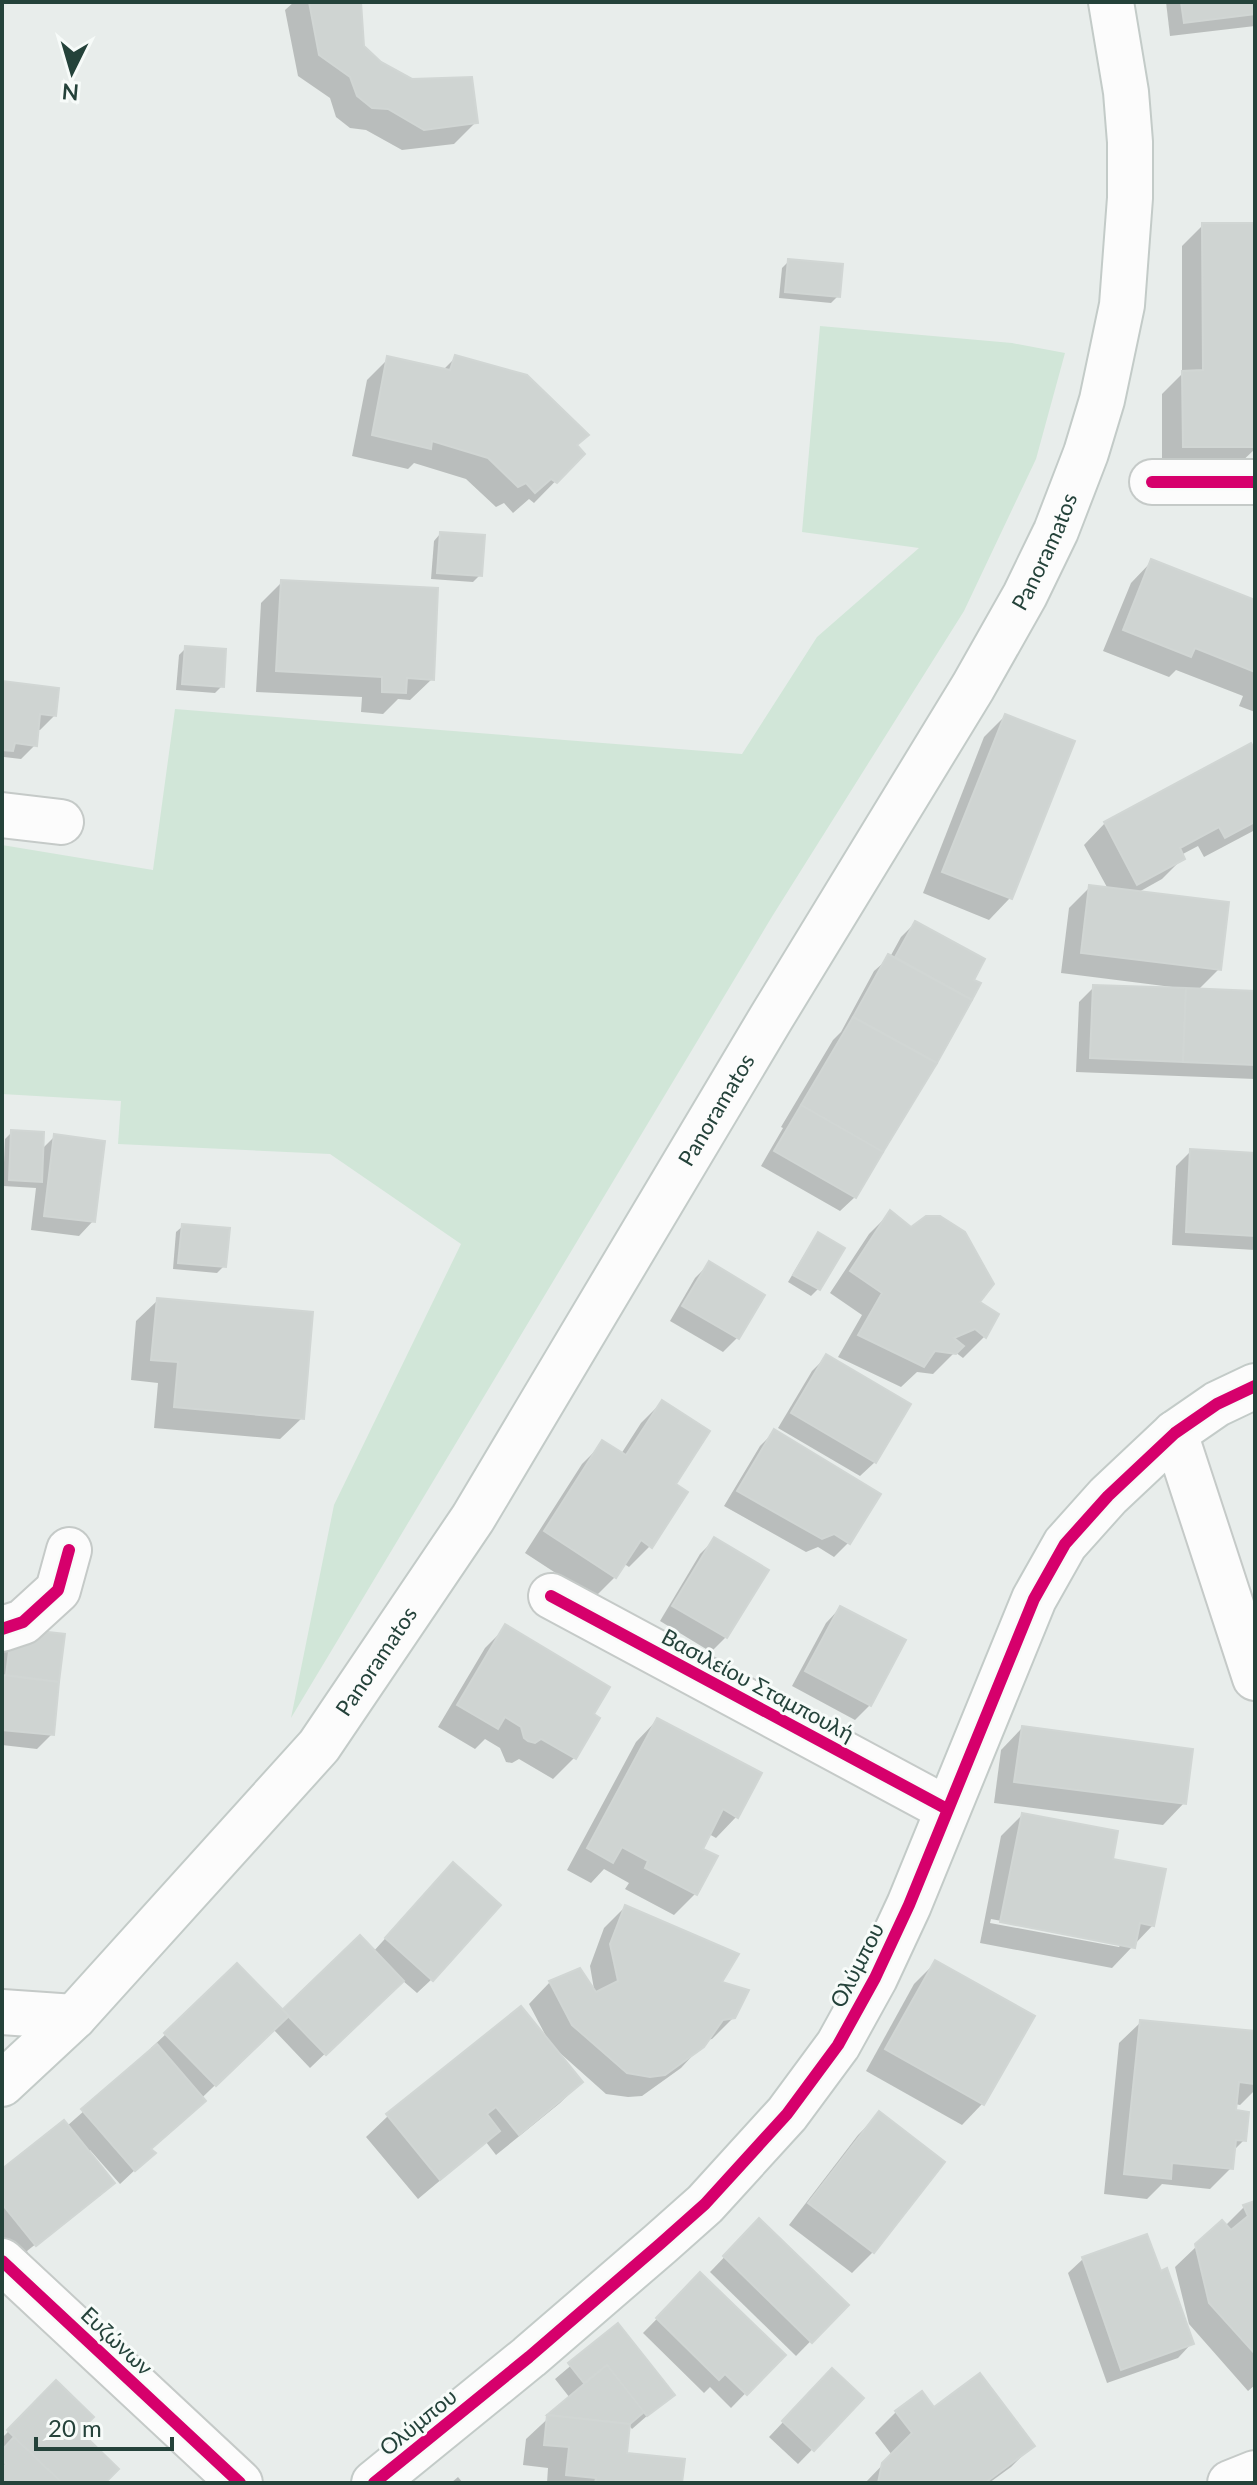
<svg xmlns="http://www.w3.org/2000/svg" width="1257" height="2485" viewBox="0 0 1257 2485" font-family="Lato,sans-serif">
<rect width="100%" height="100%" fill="#e8edeb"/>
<path fill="#d1e6d8" d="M820,326l192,17 53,10 -29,106 -72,152 -191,304 -482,803 43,-213 127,-261 -131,-90 -212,-10 3,-43 -119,-7v-249l151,25 22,-161 567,45 75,-117 102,-89 -117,-16z"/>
<g fill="#0003" fill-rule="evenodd">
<path d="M294,2h65l3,45 18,17 96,58 -22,22 -52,6 -36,-20 -16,-2 -14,-11 -6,-19 -32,-22 -13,-66z"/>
<path d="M1166,2h89v24l-85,10z"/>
<path d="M1203,225h52v224l-19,18 -74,1v-74l20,-20v-128z"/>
<path d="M789,261l49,35 -7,7 -52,-5 3,-30z"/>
<path d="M456,357l119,89 7,8 -48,49 -5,-4 -16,14 -9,-10 -8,4 -30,-28 -52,-16 -6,6 -56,-13 15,-76 21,-21 54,12z"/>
<path d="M440,534l40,41 -7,7 -42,-3 3,-38z"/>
<path d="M1152,561l103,41v110l-16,-6 4,-10 -67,-26 -7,7 -66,-26 28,-68z"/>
<path d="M282,582l150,97 -22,21 -12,-1 -15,15 -22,-2 1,-15 -106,-5 5,-89z"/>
<path d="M186,648l36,38 -7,7 -39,-3 3,-35z"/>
<path d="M2,683l52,33 -14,14h-3l-2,15 -14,14 -17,-2 -2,3z"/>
<path d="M1005,716l67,26 -62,156 -21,22 -66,-27 61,-156z"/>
<path d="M1255,754v76l-51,27 -6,-11 -17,9 2,3 -21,21 -25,14 82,76 -22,22 58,2v86l-179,-7 3,-70 15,-15 78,3v-3l-111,-14 8,-65 21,-21 18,2 -24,-44 21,-22z"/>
<path d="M915,923l56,57 8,4 -124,213 -15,14 -79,-45 22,-38 -2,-1 52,-87 8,-8 33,-61 16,-14 11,-20z"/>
<path d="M12,1132l29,18 14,-14 38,85 -14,15 -48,-6 5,-42 -33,-2 2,-47z"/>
<path d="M1191,1151l64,4v95l-83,-5 4,-79z"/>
<path d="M890,1213l86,89 20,13 -12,22 -21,21 -8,-6 -22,22 -16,-2 -16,15 -63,-30 24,-42 -32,-22 39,-59z"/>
<path d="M183,1226l41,40 -7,7 -44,-4 3,-37z"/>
<path d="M819,1235l-1,54 -7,7 -23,-14 24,-40z"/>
<path d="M709,1264l28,74 -14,14 -53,-31 25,-43z"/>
<path d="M158,1300l144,118 -22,21 -126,-11 4,-45 -27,-3 5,-59z"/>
<path d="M826,1357l49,105 -15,14 -82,-48 34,-57z"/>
<path d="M662,1402l11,83 -23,61 -21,21 -6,-4 -8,14 -21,21 -69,-45 57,-89 21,-21 18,11 20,-31z"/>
<path d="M774,1432l75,110 -15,15 -16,-10 -12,5 -82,-46 36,-60z"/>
<path d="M714,1540l12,97 -15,15 -51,-31 40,-67z"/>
<path d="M840,1608l30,97 -15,15 -63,-34 34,-63z"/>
<path d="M506,1627l85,88 6,3 -23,40 -21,21 -34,-20 -7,4 -6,-1 -6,-14 -15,-9 -10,10 -37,-22 47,-79z"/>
<path d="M63,1636l-11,98 -15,15 -35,-4v-104z"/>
<path d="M657,1720l80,96 -21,22 -7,-4 -8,16 -6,44 -21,21 -49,-26 4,-6 -25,-14 -13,14 -24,-13 69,-128z"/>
<path d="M1022,1728l162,75 -21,22 -169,-22 7,-53z"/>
<path d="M1022,1815l89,45 42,65 -41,43 -132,-25 21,-107zM991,1919l131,24 -3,4 -129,-24z"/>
<path d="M439,1879l-7,100 -15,14 -15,-13 -92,88 -37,-39 -124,120 4,4 -33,31 -30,-34 -2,2 24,31 -12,13v-3l-73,58 1,2 -8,6 -18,-23v-64l65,-46 86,-76 -2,-2 15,-14 116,-21 91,-61z"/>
<path d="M625,1907l94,76 15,34 -22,22 -5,1 -26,28 -39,28 -14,1 -22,-3 -46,-41 -2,2 23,27 -21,21 -64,52 -10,-13 -68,57 -52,-62 22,-21 132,-108 26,32 1,-2 -18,-34 21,-22 45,13 -5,-29 14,-38z"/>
<path d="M936,1962l47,141 -21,22 -96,-54 48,-87z"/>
<path d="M1141,2022l114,11v57l-15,15 -5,-1 -1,8 10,28 -11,11 -2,17 -21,21 -48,-5 -15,15 -43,-5 15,-151z"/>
<path d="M879,2114l63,48 -69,90 -21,21 -63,-48 69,-90z"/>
<path d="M1255,2203v182l-7,6 -59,-67 -14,-57 22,-21 28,-20 19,-19z"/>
<path d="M759,2221l87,84 -50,51 -86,-84z"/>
<path d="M1146,2237l46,106 -14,15 -71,25 -39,-110 15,-14z"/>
<path d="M700,2275l83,80 -52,53 -21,-21 -6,6 -61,-60z"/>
<path d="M618,2326l54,68 -40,35 -4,-5 -4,30 56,29h-133l1,-15 -25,-3 3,-26 44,-41 -15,-19z"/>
<path d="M56,2383l46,100h-100v-45z"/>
<path d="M818,2385l44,13 -64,66 -29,-27z"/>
<path d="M933,2410l99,36 -21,21 -22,16h-124l27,-28 -17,-22 21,-21z"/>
<path d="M458,2477l5,6h-12z"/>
</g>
<g fill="#cfd4d2" stroke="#d1d6d4" stroke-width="2">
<path d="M309,2h52l3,44 17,16 31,17 60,-2 6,46 -54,7 -36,-21 -16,-1 -15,-12 -7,-19 -31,-22z"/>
<path d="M1181,2h74v12l-71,9z"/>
<path d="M1202,223h53v224h-72l-1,-76 21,-1z"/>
<path d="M788,259l55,5 -3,33 -55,-5z"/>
<path d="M455,355l72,20 62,60 -12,10 8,9 -28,29 -6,-4 -16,14 -9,-10 -8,4 -30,-29 -56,-17 -1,8 -59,-14 15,-79 63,14z"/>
<path d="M440,532l45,3 -3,41 -45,-3z"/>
<path d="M1151,559l104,41v72l-60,-24 -4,9 -68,-27z"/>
<path d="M281,580l157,8 -4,92 -27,-2 -1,15 -24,-1v-15l-106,-6z"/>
<path d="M185,646l41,3 -2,38 -42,-3z"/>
<path d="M2,681l57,7 -3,28 -16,-2 -3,32 -22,-3 -2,8 -11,-1z"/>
<path d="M1005,714l70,27 -63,158 -70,-27z"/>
<path d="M1251,743l4,7v72l-30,16 -6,-11 -39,21 5,11 -48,26 -33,-63z"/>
<path d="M1089,885l140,17 -8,68 -140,-17z"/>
<path d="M915,921l70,38 -11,21 7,3 -9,17 -77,-43z"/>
<path d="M888,954l84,46 -35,63 -84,-46z"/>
<path d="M1093,985l93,3 -3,74 -93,-4z"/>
<path d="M1186,988l69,3v74l-72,-3z"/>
<path d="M853,1017l84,46 -54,89 -82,-47z"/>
<path d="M801,1105l82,47 -27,46 -82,-47z"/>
<path d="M11,1130l33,2 -2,50 -33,-2z"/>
<path d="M54,1134l51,7 -10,81 -51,-6z"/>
<path d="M1190,1149l65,4v83l-69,-4z"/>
<path d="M890,1210l21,17 15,-11h14l25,16 29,52 -14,18 19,12 -13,24 -11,-9 -21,9 10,8 -8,8 -21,-3 -11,16 -66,-32 24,-42 -32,-22z"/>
<path d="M182,1224l48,4 -4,39 -48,-4z"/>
<path d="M818,1232l27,16 -25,42 -27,-15z"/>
<path d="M709,1261l56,34 -26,44 -57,-33z"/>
<path d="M157,1298l156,14 -9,107 -130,-12 4,-45 -27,-2z"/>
<path d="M826,1354l85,50 -35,59 -85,-50z"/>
<path d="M662,1400l48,31 -34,53 12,8 -36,56 -11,-8 -25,38 -72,-47 58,-91 24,15z"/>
<path d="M774,1429l107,65 -31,50 -16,-10 -12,5 -85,-48z"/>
<path d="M714,1537l55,33 -42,68 -55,-32z"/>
<path d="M840,1606l66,34 -35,66 -66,-35z"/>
<path d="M505,1624l105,63 -16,27 6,4 -24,41 -35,-20 -6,4 -7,-2 -4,-3 -3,-11 -16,-10 -7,12 -41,-24z"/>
<path d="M12,1628l53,6 -6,48 -53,-7z"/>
<path d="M2,1675l57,7 -5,53 -52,-5z"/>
<path d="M657,1718l105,55 -24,45 -15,-9 -20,40 15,7 -21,39 -52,-27 3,-7 -26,-14 -9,16 -26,-15z"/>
<path d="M1022,1726l171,23 -7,55 -172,-22z"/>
<path d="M1022,1813l96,18 -5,28 53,10 -12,57 -14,-3 -5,25 -135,-26z"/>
<path d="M453,1862l48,43 -68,76 -48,-43z"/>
<path d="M625,1905l114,49 -17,28 27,8 -14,28 -12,2 -19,27 -39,28 -15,2 -23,-4 -55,-48 -23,-44 31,-13 16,24 22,-11 -8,-37z"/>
<path d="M360,1935l44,46 -78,74 -44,-45z"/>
<path d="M935,1960l100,56 -51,89 -99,-56z"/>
<path d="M237,1963l52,53 -73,70 -52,-53z"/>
<path d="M521,2006l62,76 -64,53 -23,-28 -9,7 13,17 -60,49 -54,-66z"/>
<path d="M1140,2020l115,11v53l-16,-2 -3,28 13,2 -3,29 -10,-1 -3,29 -61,-6 -1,16 -47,-5z"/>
<path d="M157,2044l49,57 -55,48 5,4 -21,18 -54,-62z"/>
<path d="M879,2111l66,51 -71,91 -66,-50z"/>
<path d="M64,2120l51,63 -79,63 -34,-42v-35z"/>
<path d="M1255,2201v153l-46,-51 -14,-59 27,-24 9,10 17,-14 -5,-11z"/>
<path d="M759,2218l90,87 -37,38 -89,-87z"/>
<path d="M1147,2234l14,37 6,-3 27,76 -73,26 -39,-113z"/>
<path d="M700,2272l86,83 -39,40 -22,-21 -6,6 -63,-62z"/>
<path d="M618,2323l57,72 -28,21 -40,-51 -23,18 -16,-20z"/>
<path d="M607,2365l37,47 -14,12 -83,-9z"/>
<path d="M832,2368l32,30 -50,53 -32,-30z"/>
<path d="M980,2373l55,73 -50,37h-107l4,-20 30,-30 -17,-22 27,-20 12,16z"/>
<path d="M56,2380l38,37 -14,14 39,38 -14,14h-43l-55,-53z"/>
<path d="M547,2415l83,9 -3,29 58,6 -3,24h-87l1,-5 -30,-3 3,-28 -25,-2z"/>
<path d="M14,2437l48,46h-60v-14l4,-5 -4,-4v-10z"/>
</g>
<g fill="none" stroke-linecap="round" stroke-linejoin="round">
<defs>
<g id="street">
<path d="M1152,482h103"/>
<path d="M2,815l59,7"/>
<path d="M1175,1433l80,245"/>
<path d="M551,1596l396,213"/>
<path d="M2,1629l21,-7 35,-32 11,-40"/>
<path d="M2,2012l72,5"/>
<path d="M2,2261l238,222"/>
<path d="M1230,2483l25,-10"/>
</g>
<g id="secondary">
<path id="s1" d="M2,2084l72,-67 245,-271 154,-228 298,-500 202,-331 52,-92 31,-64 30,-78 16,-53 20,-95 8,-107v-56l-4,-50 -15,-90"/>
<path d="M374,2483l155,-126 131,-113 45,-40 82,-90 51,-69 37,-67 34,-73 125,-306 31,-55 43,-48 67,-63 42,-29 38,-18"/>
</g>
</defs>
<use href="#street" stroke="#c5cac8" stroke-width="48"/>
<use href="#secondary" stroke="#c3cbc8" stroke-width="48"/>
<use href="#street" stroke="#fcfcfc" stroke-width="44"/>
<use href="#secondary" stroke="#fcfcfc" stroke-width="44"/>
<defs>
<g id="cycleway">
<path d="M1152,482h103"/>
<path d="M551,1596l396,213"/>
<path d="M2,1629l21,-7 35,-32 11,-40"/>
<path d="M2,2261l238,222"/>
<path d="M374,2483l155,-126 131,-113 45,-40 82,-90 51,-69 37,-67 34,-73 125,-306 31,-55 43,-48 67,-63 42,-29 38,-18"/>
</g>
</defs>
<use href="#cycleway" stroke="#f7fbf9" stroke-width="17"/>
<use href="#cycleway" stroke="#d6006c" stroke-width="12"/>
</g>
<g text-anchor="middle" stroke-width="6" stroke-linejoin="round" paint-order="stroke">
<g font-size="22" fill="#24423a" stroke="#f7fbf9">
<text dy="8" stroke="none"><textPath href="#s1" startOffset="1862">Panoramatos</textPath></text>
<text dy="8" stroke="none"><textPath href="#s1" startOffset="1214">Panoramatos</textPath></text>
<text dy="8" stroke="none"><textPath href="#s1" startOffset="566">Panoramatos</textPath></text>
<text transform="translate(758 1685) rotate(28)" y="8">Βασιλείου Σταμπουλή</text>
<text transform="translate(857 1965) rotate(-63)" y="8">Ολύμπου</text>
<text transform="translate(117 2341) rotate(43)" y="8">Ευζώνων</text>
<text transform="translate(418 2422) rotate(-39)" y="8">Ολύμπου</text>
</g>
</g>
<rect width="1257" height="2485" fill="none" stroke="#24423a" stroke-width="8"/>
<g transform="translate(72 72) rotate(185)" stroke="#f7fbf9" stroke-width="6" paint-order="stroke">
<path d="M0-6L14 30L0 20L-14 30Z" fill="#24423a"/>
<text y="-12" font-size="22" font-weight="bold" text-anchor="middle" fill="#24423a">N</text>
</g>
<path d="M36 2437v12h136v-12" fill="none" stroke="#24423a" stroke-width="4"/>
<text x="48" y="2437" font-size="24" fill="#24423a" stroke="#f7fbf9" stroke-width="6" paint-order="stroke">20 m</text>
</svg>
